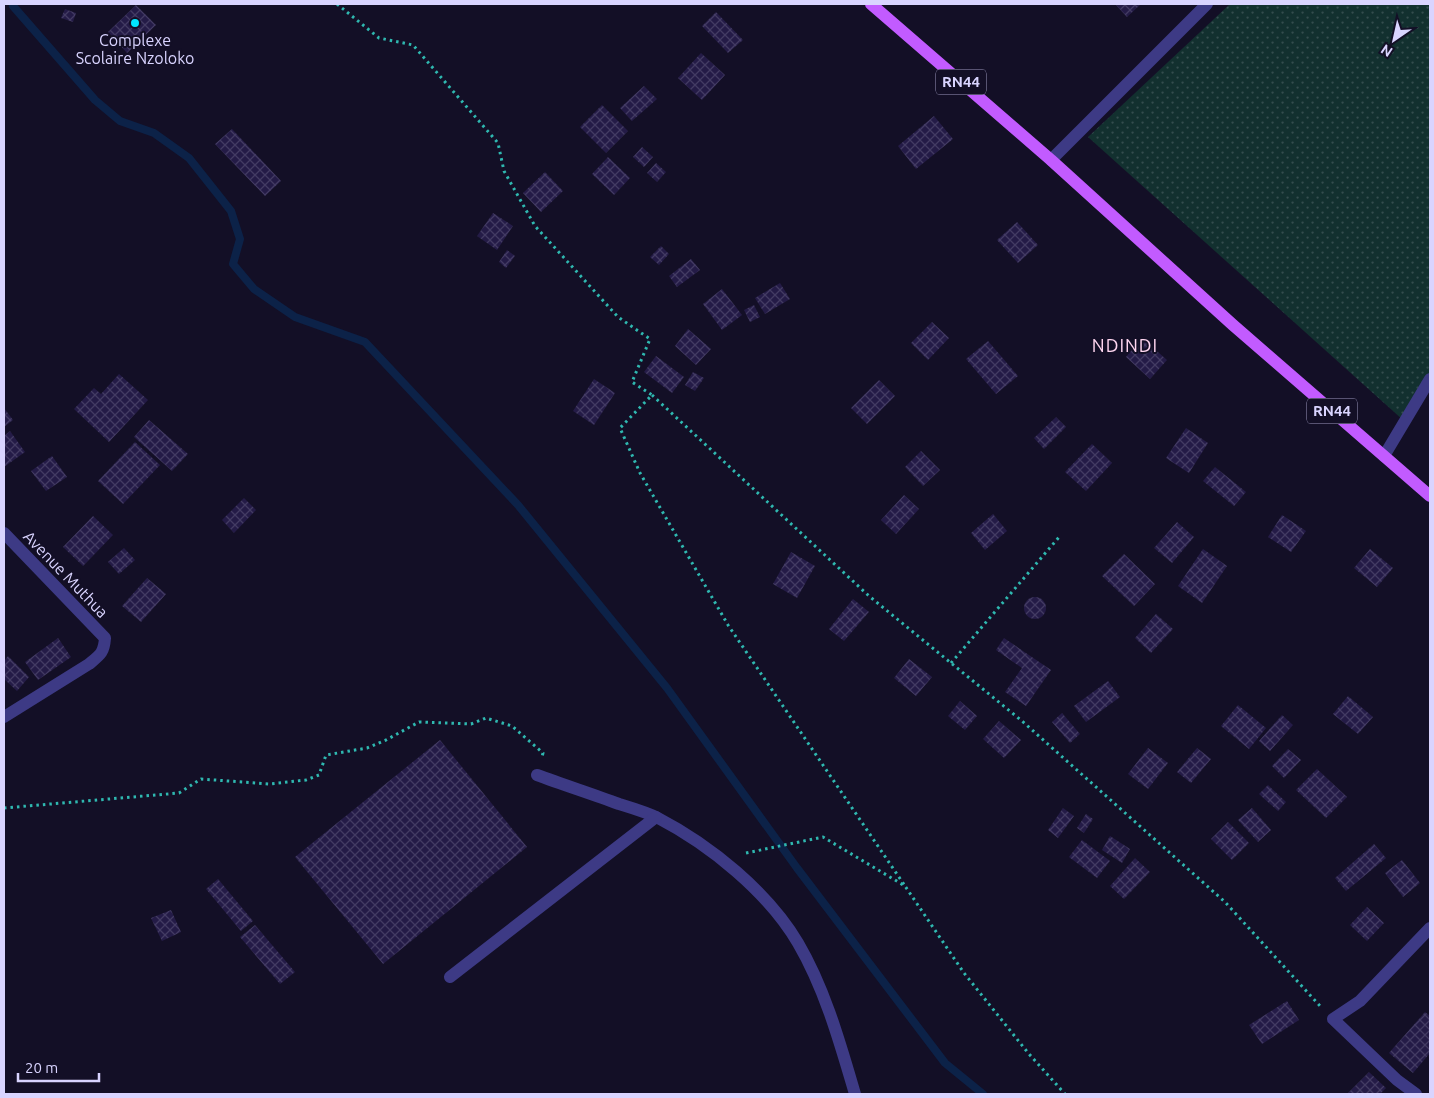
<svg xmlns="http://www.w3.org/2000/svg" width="1434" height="1098" viewBox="0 0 1434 1098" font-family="Ubuntu,sans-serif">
<defs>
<pattern id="park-dots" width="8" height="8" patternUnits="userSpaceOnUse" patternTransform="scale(1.25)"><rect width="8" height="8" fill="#12302f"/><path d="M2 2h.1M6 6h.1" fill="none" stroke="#344d4e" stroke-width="1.8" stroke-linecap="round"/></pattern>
<pattern id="building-cross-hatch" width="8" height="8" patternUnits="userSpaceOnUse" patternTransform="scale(1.25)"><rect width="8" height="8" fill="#241b47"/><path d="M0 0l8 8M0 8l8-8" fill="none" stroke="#433b63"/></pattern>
</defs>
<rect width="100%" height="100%" fill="#130f26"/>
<path fill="url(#park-dots)" d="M1230,4h200v385l-27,31 -315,-283z"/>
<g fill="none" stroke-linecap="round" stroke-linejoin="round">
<path stroke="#0c2248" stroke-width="8" d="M13,6l82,94 25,21 34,12 35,25 42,53 9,28 -7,25 21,25 41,28 70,25 153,163 149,183 130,180 148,195 38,31"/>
</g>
<g fill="url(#building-cross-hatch)">
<path d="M1115,4h26l-14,13z"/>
<path d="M136,5l20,20 -29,28 -19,-21z"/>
<path d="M65,9l11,4 -3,9 -12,-4z"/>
<path d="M716,12l27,28 -15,13 -26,-27z"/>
<path d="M701,53l24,22 -23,25 -24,-22z"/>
<path d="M644,86l13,13 -25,22 -12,-13z"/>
<path d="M602,105l26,26 -22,22 -26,-26z"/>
<path d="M934,116l19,23 -37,30 -18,-23z"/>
<path d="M232,129l49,52 -16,15 -50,-52z"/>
<path d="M642,147l11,10 -9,10 -11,-10z"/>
<path d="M608,157l22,21 -16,17 -22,-21z"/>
<path d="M656,163l10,9 -9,10 -10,-9z"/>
<path d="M545,172l18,19 -22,21 -18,-19z"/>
<path d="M493,213l20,13 -16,24 -20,-14z"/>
<path d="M1017,222l21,23 -20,18 -21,-23z"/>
<path d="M661,246l8,8 -10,11 -9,-8z"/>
<path d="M507,250l8,6 -9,12 -7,-6z"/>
<path d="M691,259l9,11 -23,17 -8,-11z"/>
<path d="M780,283l10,16 -25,15 -10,-16z"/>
<path d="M722,289l20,26 -20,15 -19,-26z"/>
<path d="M754,305l6,12 -10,5 -6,-12z"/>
<path d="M932,322l17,16 -21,22 -17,-17z"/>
<path d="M688,329l23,20 -15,16 -21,-19z"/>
<path d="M1142,338l25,22 -17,19 -24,-22z"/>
<path d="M988,341l30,35 -22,18 -30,-35z"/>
<path d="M656,356l28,21 -12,16 -28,-21z"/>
<path d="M693,372l11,6 -9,13 -10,-6z"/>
<path d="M119,374l29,26 -39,42 -35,-33 20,-21 7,6z"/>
<path d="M594,379l21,14 -21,32 -21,-14z"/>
<path d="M879,380l16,16 -28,28 -16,-16z"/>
<path d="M4,408l9,12 -9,7z"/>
<path d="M1056,417l10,10 -22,22 -10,-11z"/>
<path d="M149,420l39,34 -16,17 -38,-34z"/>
<path d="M1186,428l22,15 -19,30 -23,-15z"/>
<path d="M10,431l15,21 -21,15v-31z"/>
<path d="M135,442l25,23 -37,39 -25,-23z"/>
<path d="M1092,444l20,19 -26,28 -21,-19z"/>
<path d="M921,451l19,19 -17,16 -18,-19z"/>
<path d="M52,456l15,21 -21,14 -15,-20z"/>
<path d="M1215,467l31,25 -12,14 -31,-25z"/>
<path d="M904,495l15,14 -23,25 -15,-14z"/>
<path d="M244,498l12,12 -22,23 -12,-13z"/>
<path d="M993,514l14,17 -22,19 -14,-17z"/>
<path d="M1282,515l24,16 -15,21 -23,-15z"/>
<path d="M93,516l20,19 -30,31 -20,-19z"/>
<path d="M1177,522l17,15 -22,26 -18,-15z"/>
<path d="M124,548l11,12 -16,14 -11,-12z"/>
<path d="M1203,549l24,17 -25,37 -24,-17z"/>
<path d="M1370,549l23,19 -16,19 -23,-19z"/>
<path d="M791,552l24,14 -18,32 -24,-14z"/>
<path d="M1124,554l31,30 -21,22 -32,-30z"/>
<path d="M147,578l19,16 -25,28 -19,-16z"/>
<circle cx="1035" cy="608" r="11"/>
<path d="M853,599l16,13 -25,29 -15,-12z"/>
<path d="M1156,614l17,15 -22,24 -16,-15z"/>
<path d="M58,638l13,19 -33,23 -13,-18z"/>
<path d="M1004,638l47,32 -25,36 -21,-14 17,-24 -26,-18z"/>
<path d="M8,656l21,21 -12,14 -13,-12v-18z"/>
<path d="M909,659l23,18 -16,19 -22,-18z"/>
<path d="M1108,681l12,16 -34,25 -12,-16z"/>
<path d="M1348,696l25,21 -15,17 -25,-20z"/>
<path d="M960,701l17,15 -12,14 -17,-14z"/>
<path d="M1238,705l28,23 -17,21 -28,-23z"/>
<path d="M1062,713l18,21 -10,9 -18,-21z"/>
<path d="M1282,715l11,10 -23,26 -11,-10z"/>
<path d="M999,721l22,19 -17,18 -21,-19z"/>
<path d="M440,740l87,107 -144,117 -88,-107z"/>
<path d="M1148,748l20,15 -20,26 -20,-15z"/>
<path d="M1197,748l14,11 -20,24 -14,-11z"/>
<path d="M1288,749l13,11 -17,18 -12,-12z"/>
<path d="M1317,769l30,28 -21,21 -30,-28z"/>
<path d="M1268,785l18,17 -8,9 -19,-17z"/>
<path d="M1063,808l11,8 -16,22 -10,-8z"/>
<path d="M1252,808l19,22 -13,12 -20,-22z"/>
<path d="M1086,814l7,5 -9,14 -7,-5z"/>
<path d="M1228,822l21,21 -17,17 -21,-21z"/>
<path d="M1110,836l20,13 -8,14 -20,-13z"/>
<path d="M1082,840l28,21 -13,17 -28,-21z"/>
<path d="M1374,844l12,14 -40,33 -11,-13z"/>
<path d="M1135,858l15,14 -26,27 -14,-13z"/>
<path d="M1402,860l18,23 -17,14 -18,-24z"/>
<path d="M218,879l35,42 -12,10 -35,-42z"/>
<path d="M1367,907l17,16 -17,18 -17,-16z"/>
<path d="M171,910l10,22 -19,9 -11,-23z"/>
<path d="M255,925l40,47 -15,12 -40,-47z"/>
<path d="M1287,1001l12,19 -37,24 -13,-19z"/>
<path d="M1425,1012l5,4v37l-17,20 -24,-20z"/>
<path d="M1369,1072l17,16 -6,6h-33z"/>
</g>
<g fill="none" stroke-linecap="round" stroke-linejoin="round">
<g stroke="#2fb8b0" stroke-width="3" stroke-dasharray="2.5 4" stroke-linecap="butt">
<path d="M337,4l42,34 34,7 85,98 6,28 31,55 83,91 32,22 -18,43 20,13 -32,33 20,45 88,152 177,261"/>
<path d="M652,395l217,201 153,125 203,181 95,104"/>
<path d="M951,663l109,-127"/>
<path d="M4,808l175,-15 22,-14 68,5 37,-4 13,-5 7,-20 41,-7 19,-8 33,-18 52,2 15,-6 26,8 31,27 -1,4"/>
<path d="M746,853l77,-16 82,49 59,87 65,81 36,40"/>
</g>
<g stroke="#3d3a85" stroke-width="12">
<path d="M1051,160l156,-156"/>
<path d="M1384,456l46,-77"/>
<path d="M4,533l101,105c-1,15 -5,17 -16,26l-85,53"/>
<path d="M537,775c27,10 55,19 82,29 13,4 27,8 39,14 52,27 110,74 140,125 27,46 42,100 57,151"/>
<path d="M450,977l206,-160"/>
<path d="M1416,1094l-19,-14 -64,-61 27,-18 70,-73"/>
</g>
<path stroke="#c25bff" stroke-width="12" d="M871,4l180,156 182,165 197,171"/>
</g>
<circle fill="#00e5ff" stroke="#130f26" stroke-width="2" cx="135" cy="23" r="5"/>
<g text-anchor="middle" stroke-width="4" stroke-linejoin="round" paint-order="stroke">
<g fill="#130f26" stroke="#9e99be" stroke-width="1">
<rect x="936" y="69.5" width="50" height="25" rx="4"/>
<rect x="1307" y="398.5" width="50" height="25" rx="4"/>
</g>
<g font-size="15" font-weight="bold" fill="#d9d4ff">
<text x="961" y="87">RN44</text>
<text x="1332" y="416">RN44</text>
</g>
<g font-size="16" fill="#d9d4ff" stroke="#130f26">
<text x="135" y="46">Complexe<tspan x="135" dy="18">Scolaire Nzoloko</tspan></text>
</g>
<g font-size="16" fill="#d9d4ff" stroke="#130f26">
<text transform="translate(66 574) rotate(46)" y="6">Avenue Muthua</text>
</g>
<g font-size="18" letter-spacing="1" fill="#ffd6f0" stroke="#130f26">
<text x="1125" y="352">NDINDI</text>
</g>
</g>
<rect width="1434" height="1098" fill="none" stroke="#d9d4ff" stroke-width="10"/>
<g transform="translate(1394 40) rotate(214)" stroke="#130f26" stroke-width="4" paint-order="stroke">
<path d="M0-4L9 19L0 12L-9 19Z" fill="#d9d4ff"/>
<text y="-8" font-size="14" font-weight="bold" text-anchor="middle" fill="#d9d4ff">N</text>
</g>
<path d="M18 1073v8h81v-8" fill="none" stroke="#d9d4ff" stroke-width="2.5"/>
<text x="25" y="1073" font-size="15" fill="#d9d4ff" stroke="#130f26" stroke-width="4" paint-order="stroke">20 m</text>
</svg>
